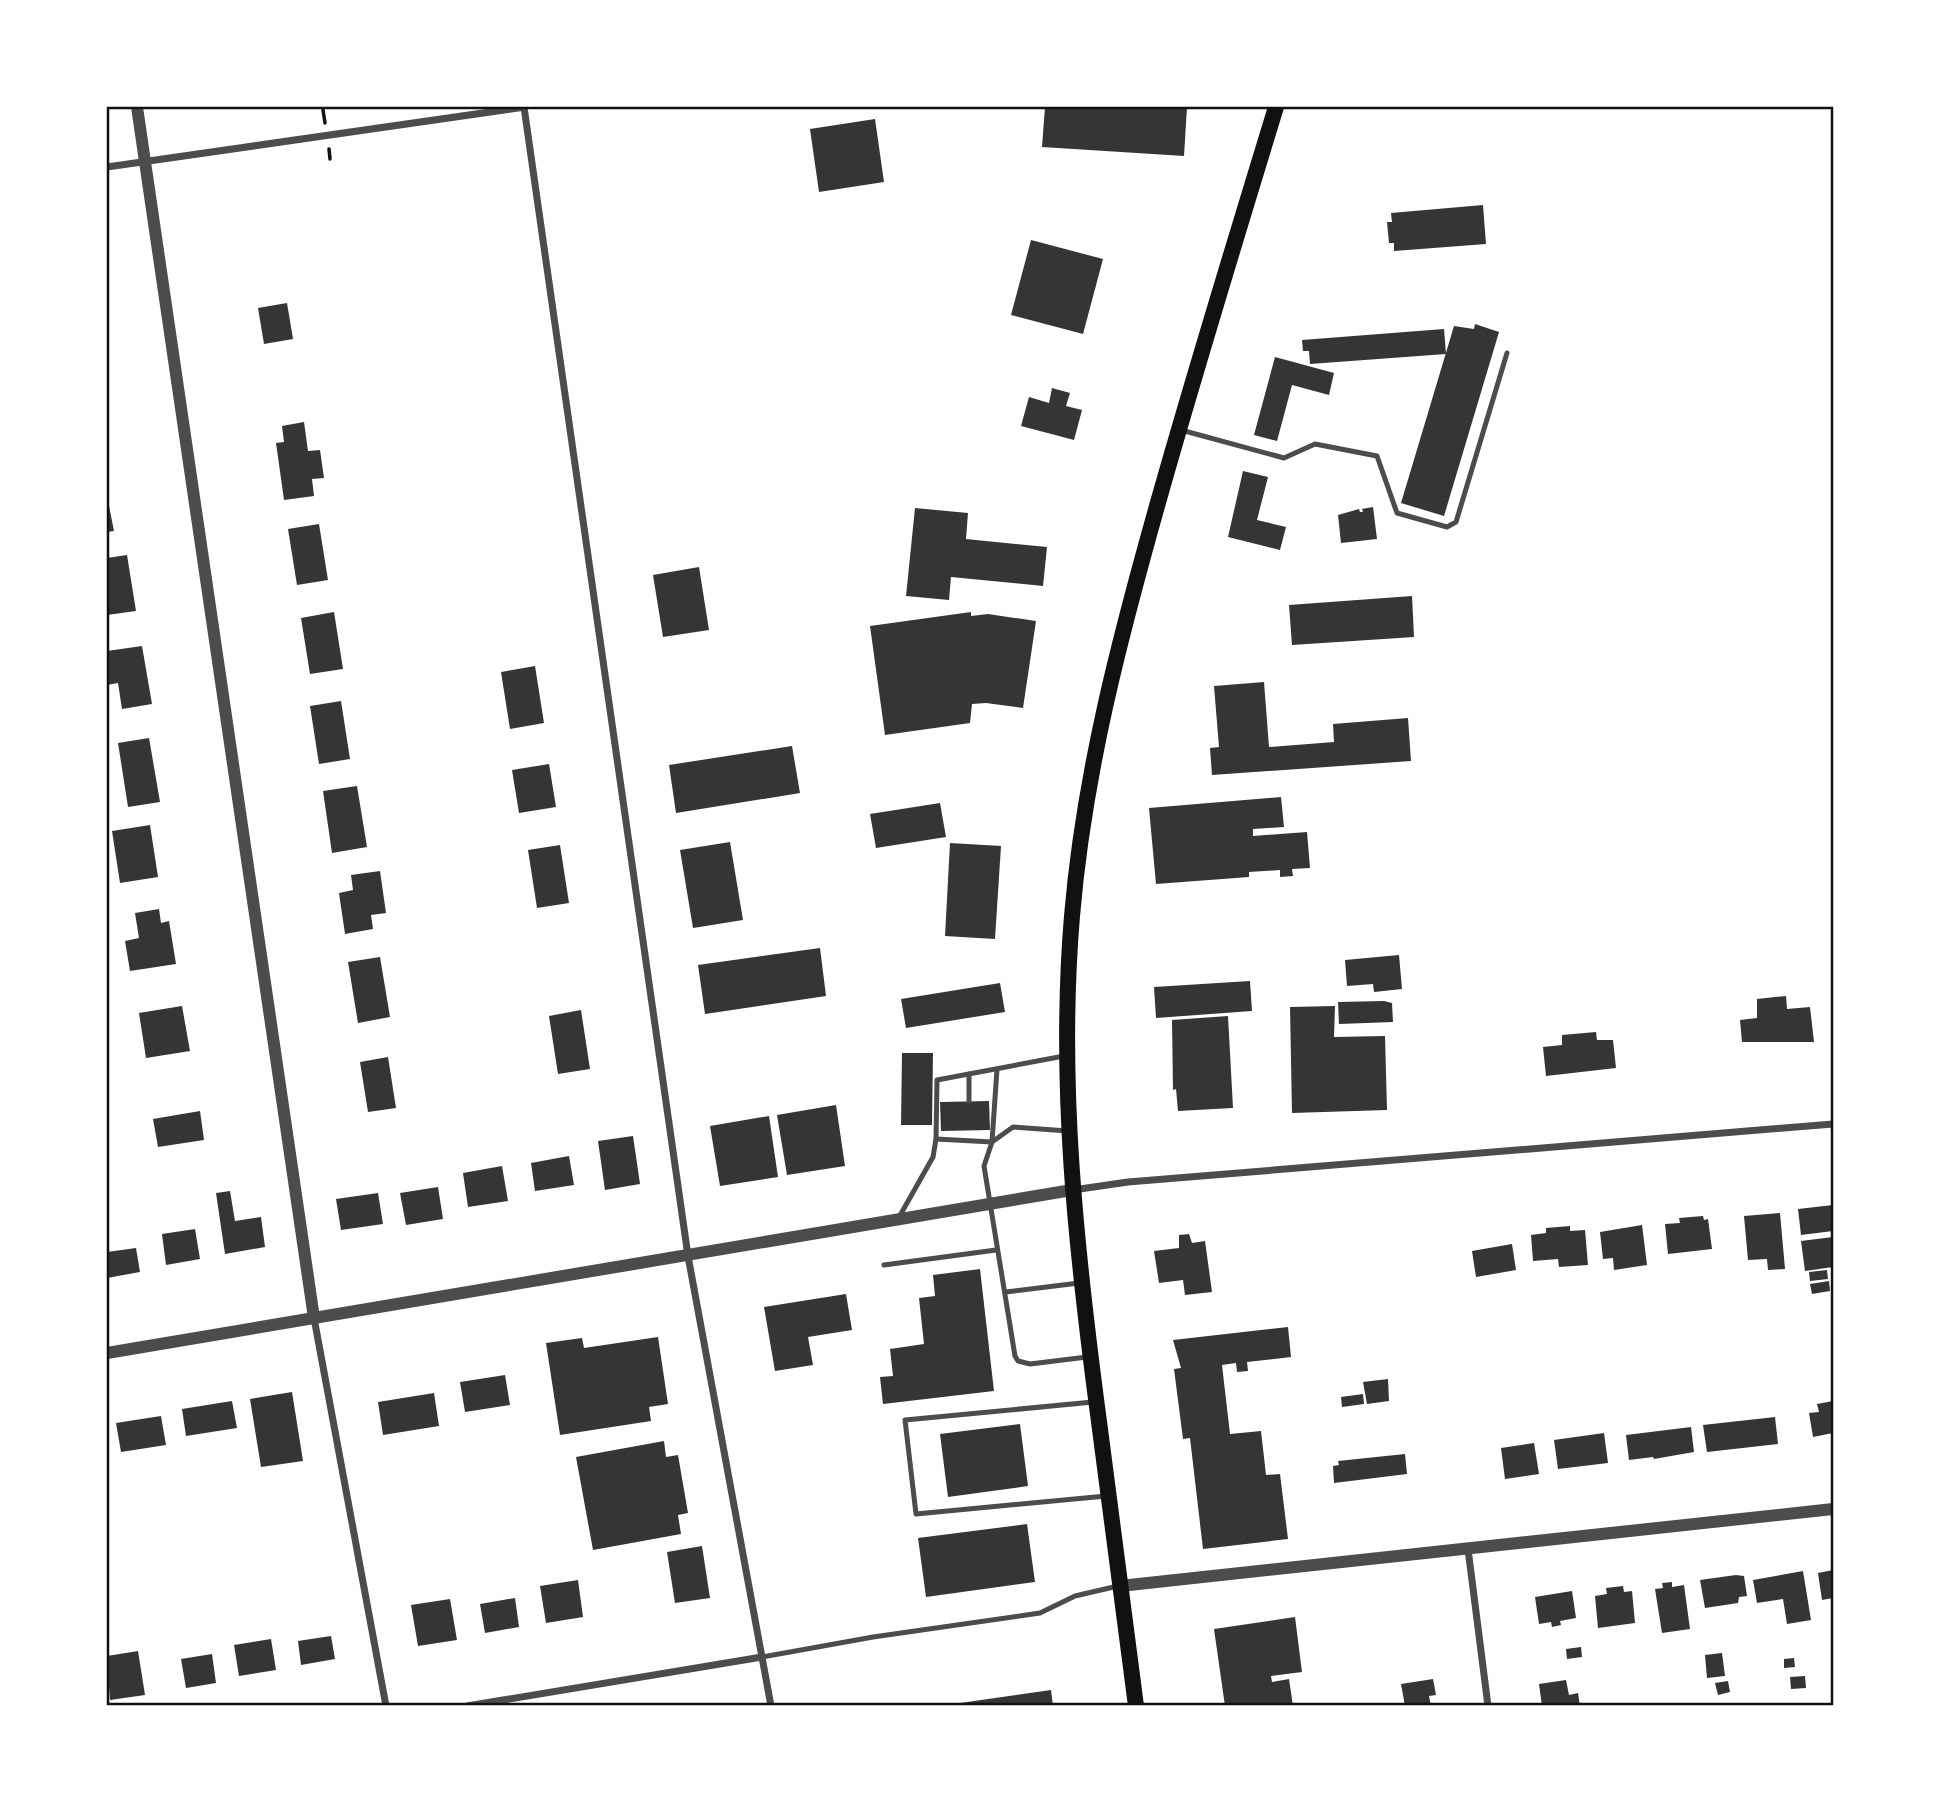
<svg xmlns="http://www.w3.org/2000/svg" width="1940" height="1813" viewBox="0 0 1940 1813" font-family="'Source Sans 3',sans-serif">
<rect width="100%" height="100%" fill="#fff"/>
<g fill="#353535">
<path d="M1045,107h142l-3,49 -142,-9z"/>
<path d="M875,119l9,63 -65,10 -9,-63z"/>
<path d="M1483,205l3,39 -92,7v-8h-5l-2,-21h5l-1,-9z"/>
<path d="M1031,240l72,19 -20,75 -72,-19z"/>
<path d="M287,303l6,36 -29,5 -6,-36z"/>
<path d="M1475,324l24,8 -55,184 -43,-13 53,-177 20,3z"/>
<path d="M1444,329l2,25 -136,10 -1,-13h-6l-1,-11z"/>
<path d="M1275,357l59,16 -5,22 -37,-10 -15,56 -23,-6z"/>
<path d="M1052,388l18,5 -4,13 16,4 -8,30 -53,-14 8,-29 20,6z"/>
<path d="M304,422l4,29 12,-1 4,28 -12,1 2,17 -30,4 -8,-57 8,-1 -2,-16z"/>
<path d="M1243,471l25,6 -11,43 29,7 -6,23 -52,-13z"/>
<path d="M107,496l7,35 -7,1z"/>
<path d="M1373,507l4,32 -36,4 -3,-28 21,-6 1,3h3l-1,-3z"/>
<path d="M915,508l53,5 -2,26 81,8 -4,39 -92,-9 -2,23 -43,-4z"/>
<path d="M319,524l9,56 -31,5 -9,-56z"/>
<path d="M127,555l9,56 -29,4v-57z"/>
<path d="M699,567l10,63 -46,7 -10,-62z"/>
<path d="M1412,596l2,41 -122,8 -3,-40z"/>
<path d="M334,612l9,57 -33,5 -9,-56z"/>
<path d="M971,612v4l17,-2 48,7 -13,87 -37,-5 -14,1 -2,19 -85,12 -15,-109z"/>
<path d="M142,646l10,58 -30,5 -4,-26 -11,2v-34z"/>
<path d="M535,666l9,57 -34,6 -9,-57z"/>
<path d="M1264,682l5,65 65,-5 -1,-18 75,-6 3,43 -199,14 -2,-27 9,-1 -5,-61z"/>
<path d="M341,701l9,58 -31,5 -9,-58z"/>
<path d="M149,738l11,64 -32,5 -10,-64z"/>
<path d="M792,746l8,47 -124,20 -7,-48z"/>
<path d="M549,764l7,43 -37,6 -7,-43z"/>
<path d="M357,786l10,61 -35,6 -9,-62z"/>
<path d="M1281,797l3,30 -31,2v7l54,-4 3,36 -18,1 1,7 -13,1v-7l-31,2v5l-93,7 -7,-76z"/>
<path d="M940,803l6,34 -70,11 -6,-34z"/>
<path d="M150,825l8,52 -38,6 -8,-52z"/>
<path d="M730,842l13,78 -50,8 -13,-78z"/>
<path d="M950,843l51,3 -6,93 -50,-3z"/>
<path d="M560,845l9,58 -32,5 -9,-58z"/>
<path d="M380,871l6,42 -15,2 2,14 -28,5 -6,-41 14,-3 -2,-15z"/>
<path d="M159,909l2,14 8,-2 7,43 -46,7 -5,-30 14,-3 -4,-25z"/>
<path d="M820,948l6,48 -121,18 -7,-49z"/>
<path d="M1399,955l3,34 -28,3 -1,-8 -26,2 -2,-26z"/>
<path d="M380,957l10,60 -32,6 -10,-61z"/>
<path d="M1250,981l2,30 -96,7 -2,-31z"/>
<path d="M1000,983l5,29 -99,16 -5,-29z"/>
<path d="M1786,996l1,13 23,-2 4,35h-72l-2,-22 17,-2v-19z"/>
<path d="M1384,1001l8,2 1,19 -54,2 -1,-22z"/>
<path d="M182,1006l8,45 -44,7 -7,-45z"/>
<path d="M1335,1006l-1,31 51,-1 2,74 -95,3 -2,-106z"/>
<path d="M581,1010l9,59 -32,5 -9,-58z"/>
<path d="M1228,1016l5,92 -55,3 -2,-22 -3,1 -1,-70z"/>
<path d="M1596,1032l1,8h16l3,28 -70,8 -3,-29 19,-2v-10z"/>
<path d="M902,1053h31l-1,72h-31z"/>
<path d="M388,1057l8,51 -28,4 -8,-50z"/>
<path d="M989,1101l1,29 -49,1 -1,-29z"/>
<path d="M836,1105l9,61 -58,9 -10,-60z"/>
<path d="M200,1111l4,29 -46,7 -5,-28z"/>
<path d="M769,1116l9,61 -58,9 -10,-60z"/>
<path d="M633,1136l7,48 -35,6 -7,-49z"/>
<path d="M569,1156l5,29 -39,6 -4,-28z"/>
<path d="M502,1166l6,35 -40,6 -5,-34z"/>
<path d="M438,1187l5,32 -37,6 -6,-32z"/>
<path d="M230,1191l5,30 26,-4 4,30 -40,7 -9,-61z"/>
<path d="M378,1193l5,31 -42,6 -5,-31z"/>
<path d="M1833,1205v26l-32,4 -3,-26z"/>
<path d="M1780,1213l5,56 -17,1 -1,-11 -19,1 -4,-44z"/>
<path d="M1703,1216l1,4 4,-1 4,30 -44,5 -3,-30 15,-1 -1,-5z"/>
<path d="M1642,1225l5,40 -33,5 -1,-12 -10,1 -3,-27z"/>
<path d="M1570,1226v5l15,-1 3,35 -29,2 -1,-8 -25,2 -2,-26 15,-2v-5z"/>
<path d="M195,1229l5,30 -34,6 -4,-31z"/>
<path d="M1189,1234l3,9 13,-2 7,51 -27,3 -2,-15 -24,3 -5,-32 25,-3v-13z"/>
<path d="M1833,1237v30l-28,4 -4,-30z"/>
<path d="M1512,1244l4,26 -40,7 -4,-26z"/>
<path d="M136,1248l4,24 -33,6v-26z"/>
<path d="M980,1269l14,122 -111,13 -3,-27 13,-1 -3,-27 34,-5 -5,-46 16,-2 -2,-21z"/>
<path d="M1827,1270l1,9 -18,2 -1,-9z"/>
<path d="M1829,1281l1,10 -18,3 -2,-10z"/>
<path d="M846,1294l6,36 -44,7 5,28 -38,6 -11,-64z"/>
<path d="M1288,1327l3,30 -44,5 1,9 -11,1 -1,-9 -14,2 8,69 31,-3 5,44 14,-1 8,65 -85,10 -13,-111 -7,1 -9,-70 7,-1 -8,-28z"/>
<path d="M658,1337l10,67 -19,3 2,14 -91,14 -14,-92 36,-5 2,10z"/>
<path d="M505,1375l5,30 -45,7 -5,-30z"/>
<path d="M1388,1379l1,22 -22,3 -4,-22z"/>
<path d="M292,1392l11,69 -42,6 -11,-68z"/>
<path d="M434,1393l5,33 -56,9 -5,-33z"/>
<path d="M1363,1394l1,10 -22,3 -1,-10z"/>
<path d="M232,1401l5,27 -51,8 -4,-27z"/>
<path d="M1833,1401v32l-20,4 -4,-24 10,-1 -2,-8z"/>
<path d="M161,1416l5,29 -45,7 -5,-29z"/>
<path d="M1775,1417l3,27 -71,8 -4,-27z"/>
<path d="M1020,1424l8,62 -80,11 -8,-63z"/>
<path d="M1691,1427l3,25 -40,7 -1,-2 -24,3 -3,-25z"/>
<path d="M1604,1433l4,30 -50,6 -4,-29z"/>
<path d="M664,1441l2,16 12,-2 10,58 -10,2 3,19 -88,16 -17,-93z"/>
<path d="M1534,1443l5,31 -34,5 -4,-31z"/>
<path d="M1405,1454l2,20 -73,9 -1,-17 6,-1 -1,-4z"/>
<path d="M1027,1524l8,58 -109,15 -8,-59z"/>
<path d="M702,1546l8,52 -35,5 -8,-51z"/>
<path d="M1833,1570v28l-11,2 -4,-27z"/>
<path d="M1803,1571l8,49 -24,4 -4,-25 -26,4 -4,-23z"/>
<path d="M1736,1575l8,1 3,20 -8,1 -1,6 -33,5 -5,-28z"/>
<path d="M578,1580l5,37 -37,6 -6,-37z"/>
<path d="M1672,1582v5l12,-2 6,44 -28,4 -7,-44 8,-1 -1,-5z"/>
<path d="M1623,1586l1,6 8,-1 3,32 -37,5 -3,-32 12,-2 -1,-6z"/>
<path d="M1572,1591l4,27 -16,3 1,4 -9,2 -1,-5 -12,2 -4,-27z"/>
<path d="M515,1598l4,29 -34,6 -5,-29z"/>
<path d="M450,1599l7,41 -39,6 -7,-41z"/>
<path d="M1295,1617l7,55 -31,4 1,6 17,-3 4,27h-68l-11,-77z"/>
<path d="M331,1636l4,23 -34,6 -3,-24z"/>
<path d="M271,1639l5,31 -37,6 -5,-31z"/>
<path d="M1581,1647l1,10 -15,2 -1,-10z"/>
<path d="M138,1651l7,44 -35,5 -3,-44z"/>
<path d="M1722,1653l3,23 -18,2 -2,-23z"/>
<path d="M212,1654l4,29 -30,5 -5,-29z"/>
<path d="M1794,1658l1,9 -11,1v-9z"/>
<path d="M1805,1676l1,12 -15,1 -1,-12z"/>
<path d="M1433,1679l3,16 -7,1 2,10h-26l-4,-22z"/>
<path d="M1566,1680l3,15 9,-2 2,13h-38l-3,-22z"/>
<path d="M1728,1681l2,11 -12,3 -3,-12z"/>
<path d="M1051,1690l2,16h-107v-1z"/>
</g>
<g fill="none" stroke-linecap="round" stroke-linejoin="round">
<g stroke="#111" stroke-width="3.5">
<path d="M323,110l2,13"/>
<path d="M329,149l1,10"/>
</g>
<g stroke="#4c4c4c" stroke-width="5">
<path d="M1181,430l103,28 31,-14 62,12 20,57 50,14 9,-5 51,-169"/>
<path d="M969,1074v27"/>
<path d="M1068,1131l-55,-4 -21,15 -8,24 31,190 3,5 12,3 57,-7"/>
<path d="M936,1139l56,3 5,-73"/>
<path d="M898,1219l35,-62 3,-18 1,-59 127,-24"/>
<path d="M884,1265l112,-15"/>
<path d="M1006,1292l73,-9"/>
<path d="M1093,1402l-188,18 11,94 190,-18"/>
<path d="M762,1657l111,-20 167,-24 35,-17 43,-10"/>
</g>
<g stroke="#4c4c4c" stroke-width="7">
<path d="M524,107l164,1149 83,450"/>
<path d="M107,167l418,-60"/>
<path d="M1073,1190l55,-8 705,-58"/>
<path d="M314,1318l72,388"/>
<path d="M1468,1549l20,157"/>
<path d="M467,1706l295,-49"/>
</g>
<g stroke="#4c4c4c" stroke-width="12">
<path d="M137,107l177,1211"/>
<path d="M107,1353l965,-163"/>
<path d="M1120,1586l713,-77"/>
</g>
<path stroke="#111" stroke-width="16" d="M1136,1706c-13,-97 -25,-195 -38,-292 -22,-166 -40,-331 -26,-498 12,-143 48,-279 87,-417 37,-131 77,-261 117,-392"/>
</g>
<rect width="1940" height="1813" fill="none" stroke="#ffffff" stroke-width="217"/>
<rect x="108" y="108" width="1724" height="1596" fill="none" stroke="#111" stroke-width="2.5"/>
</svg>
